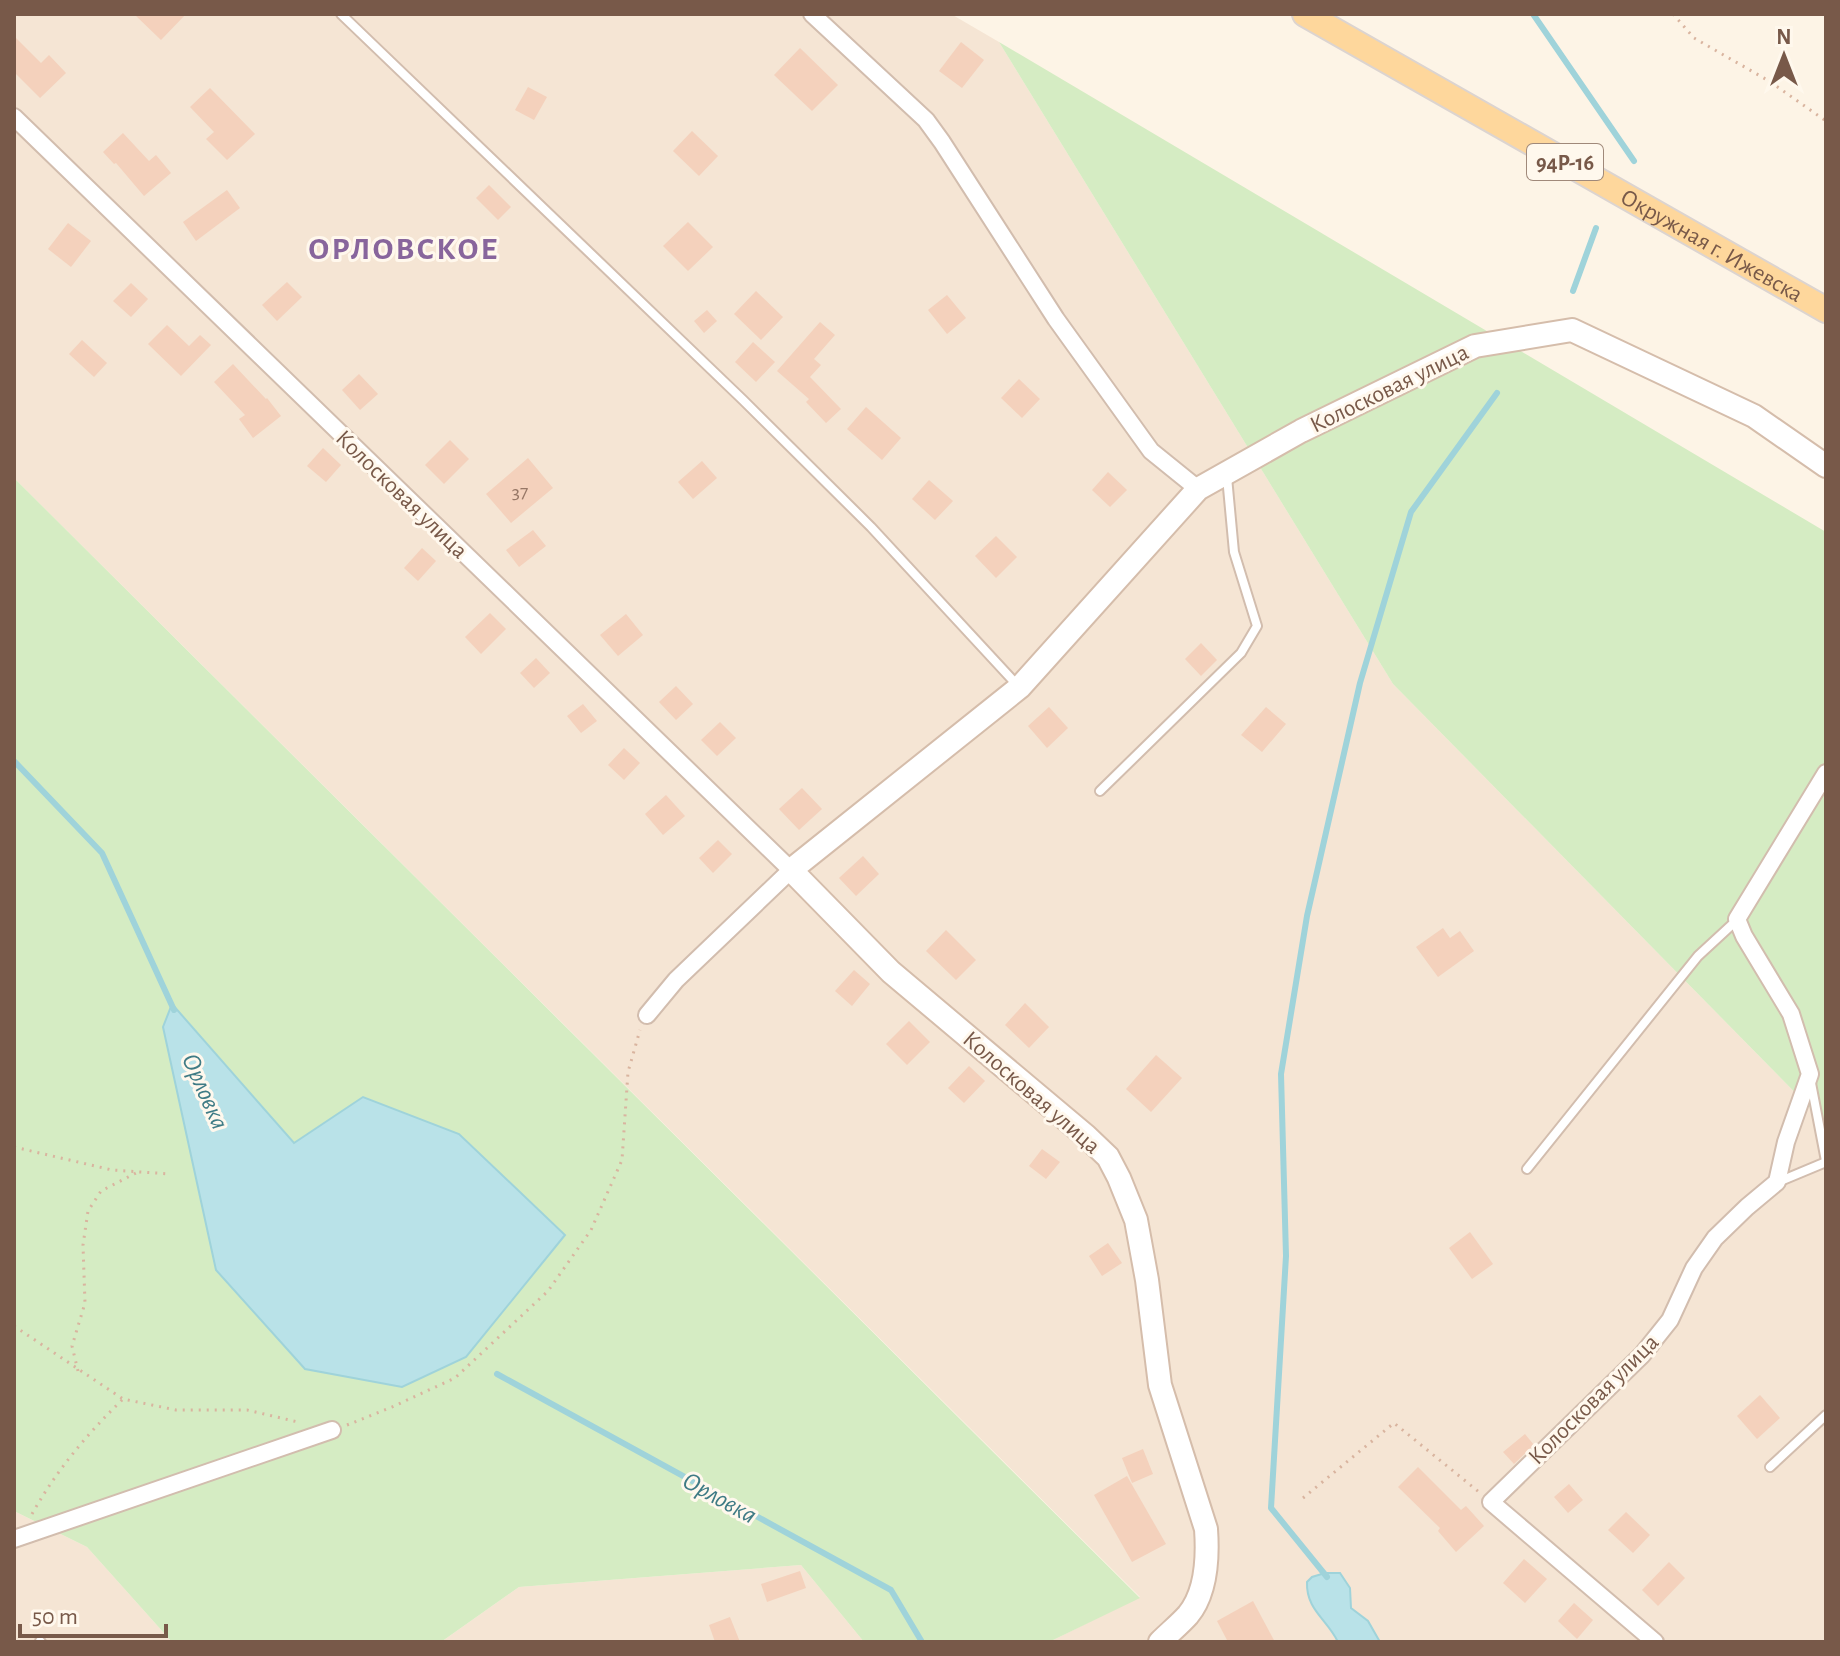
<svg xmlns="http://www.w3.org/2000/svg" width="1840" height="1656" viewBox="0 0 1840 1656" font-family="'Alegreya Sans',sans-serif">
<rect width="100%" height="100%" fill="#fdf4e6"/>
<g fill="#f5e5d4">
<path d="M14,14h937l48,28 394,642 433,440v518h-777l91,-45 -1126,-1119z"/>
<path d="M14,1511l73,36 85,95h-158z"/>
<path d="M801,1565l63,77h-423l78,-55z"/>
</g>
<g fill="#d5ecc3">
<path d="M999,42l827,490v592l-433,-440z"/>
<path d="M14,478l1126,1120 -91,44h-185l-63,-77 -282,22 -78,55h-269l-85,-95 -73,-36z"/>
</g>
<g fill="#b9e2e8" stroke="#9fd3da" stroke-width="2">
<path d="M172,1004l122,139 69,-46 96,37 106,101 -99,122 -64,30 -97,-18 -89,-99 -53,-243z"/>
<path d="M1325,1573h15l10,15 1,20 17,13 12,21h-42c-11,-23 -32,-32 -31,-60l5,-5z"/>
</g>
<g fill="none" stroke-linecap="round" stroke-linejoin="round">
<g stroke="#9fd3da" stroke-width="6">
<path d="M1533,14l101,147"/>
<path d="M1573,291l23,-63"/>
<path d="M14,761l88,92 72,157"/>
<path d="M497,1374l394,216 31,52"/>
<path d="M1327,1577l-56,-69 15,-252 -5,-182 26,-158 53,-233 51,-171 86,-119"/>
</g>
</g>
<g fill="#f4d1bc">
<path d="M134,14h52l-25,26z"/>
<path d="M14,36l27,27 8,-8 17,18 -26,25 -26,-26z"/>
<path d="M961,42l23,18 -22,28 -23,-17z"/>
<path d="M800,48l38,37 -26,26 -38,-36z"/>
<path d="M528,87l19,10 -13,23 -19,-10z"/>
<path d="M210,88l45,46 -28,26 -21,-21 8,-7 -24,-25z"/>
<path d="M692,131l26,25 -19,20 -26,-25z"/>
<path d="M123,133l26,28 7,-6 15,18 -27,23 -28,-33 -2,1 -11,-12z"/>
<path d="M489,185l22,22 -13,13 -22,-22z"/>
<path d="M227,190l13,18 -44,33 -13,-19z"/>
<path d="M688,222l25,25 -25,24 -25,-25z"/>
<path d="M68,223l23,18 -20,26 -23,-18z"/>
<path d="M287,282l15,15 -25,24 -15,-16z"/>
<path d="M131,283l17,16 -17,18 -18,-16z"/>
<path d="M756,291l27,26 -22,23 -27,-26z"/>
<path d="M947,295l19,23 -19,16 -19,-24z"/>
<path d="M707,310l10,11 -13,12 -10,-12z"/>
<path d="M820,322l15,13 -21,24 7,6 -11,12 31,32 -15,14 -20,-21 3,-3 -32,-28z"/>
<path d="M167,325l22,21 11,-11 11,10 -30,31 -33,-32z"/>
<path d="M82,340l25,23 -13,14 -25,-23z"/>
<path d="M753,342l22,20 -19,20 -21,-20z"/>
<path d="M233,364l33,35 1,-1 14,18 -28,22 -14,-19 6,-4 -31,-33z"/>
<path d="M359,374l19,20 -18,16 -18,-20z"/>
<path d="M1019,379l21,20 -18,19 -21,-20z"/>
<path d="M866,407l35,31 -19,22 -35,-31z"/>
<path d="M450,440l19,19 -25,25 -19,-19z"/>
<path d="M323,448l18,17 -15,17 -19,-16z"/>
<path d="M528,458l25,30 -42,35 -25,-29z"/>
<path d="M702,461l15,17 -24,21 -15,-17z"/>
<path d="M1108,472l19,18 -17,17 -18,-17z"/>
<path d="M929,480l24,21 -18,19 -23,-21z"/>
<path d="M533,530l13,16 -27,21 -13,-17z"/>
<path d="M996,536l21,21 -21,21 -21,-22z"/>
<path d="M422,548l14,13 -18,20 -14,-13z"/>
<path d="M490,613l16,16 -25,25 -16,-17z"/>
<path d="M626,614l17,21 -25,21 -18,-21z"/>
<path d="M1201,643l16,17 -16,16 -16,-17z"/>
<path d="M536,658l14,15 -16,15 -14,-15z"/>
<path d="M676,686l17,18 -17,16 -17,-18z"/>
<path d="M583,704l14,17 -16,12 -14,-17z"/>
<path d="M1049,707l19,21 -21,20 -19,-22z"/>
<path d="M1266,707l20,17 -24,28 -21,-17z"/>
<path d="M720,722l16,16 -19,18 -16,-16z"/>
<path d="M624,748l16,15 -16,17 -16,-15z"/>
<path d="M802,788l20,21 -23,21 -20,-21z"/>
<path d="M666,795l19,21 -22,19 -18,-21z"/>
<path d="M718,840l14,14 -19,19 -14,-15z"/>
<path d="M863,856l16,18 -23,22 -17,-18z"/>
<path d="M1443,928l7,10 10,-7 14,20 -36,26 -22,-30z"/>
<path d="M946,930l30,30 -20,20 -30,-29z"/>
<path d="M854,970l16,14 -18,22 -17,-15z"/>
<path d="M1025,1003l24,24 -20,21 -24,-23z"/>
<path d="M909,1021l21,21 -23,23 -21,-21z"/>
<path d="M1156,1055l26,23 -31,34 -25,-23z"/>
<path d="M969,1066l16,15 -21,22 -16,-15z"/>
<path d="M1042,1149l18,13 -14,17 -17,-13z"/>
<path d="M1470,1232l23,32 -21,15 -23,-31z"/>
<path d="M1108,1243l14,20 -20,13 -13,-20z"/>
<path d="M1760,1395l20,23 -23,21 -20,-23z"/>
<path d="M1525,1434l9,11 -20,19 -11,-12z"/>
<path d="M1143,1449l10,25 -21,9 -10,-25z"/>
<path d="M1418,1467l43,43 5,-4 18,20 -28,26 -18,-21 2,-3 -42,-41z"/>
<path d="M1127,1476l39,68 -34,18 -38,-67z"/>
<path d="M1569,1484l14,16 -15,13 -14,-16z"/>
<path d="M1626,1512l24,23 -17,18 -25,-23z"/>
<path d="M1524,1559l23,20 -22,24 -22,-20z"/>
<path d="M1669,1562l16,16 -27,28 -16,-16z"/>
<path d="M800,1571l6,17 -39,14 -6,-18z"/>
<path d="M1253,1601l22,41h-47l-11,-21z"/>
<path d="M1574,1603l19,17 -16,19 -19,-18z"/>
<path d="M730,1617l10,25h-25l-6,-17z"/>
</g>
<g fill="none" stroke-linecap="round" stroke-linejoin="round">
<defs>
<g id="lane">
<path d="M341,14l402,386 128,127 148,160"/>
<path d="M1100,791l141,-138 16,-27 -23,-74 -7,-75"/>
<path d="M1811,1083l15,78"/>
<path d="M1527,1169l171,-213 39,-36"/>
<path d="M1778,1182l48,-20"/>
<path d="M1770,1467l56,-52"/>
<path d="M40,1641l1,1"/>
</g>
<g id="street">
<path d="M812,14l114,106 16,22 114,177 95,132 47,38"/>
<path d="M14,117l777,753 -115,110 -29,35"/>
<path d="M14,1539l318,-109"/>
<path d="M1655,1642l-164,-140 151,-147 28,-35 24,-52 21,-30 32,-31 30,-25 9,-40 24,-68 -19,-60 -47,-78 -7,-17 89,-146"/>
</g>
<path id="secondary" d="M1160,1642c9,-9 20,-18 28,-27 19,-23 20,-58 18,-86l-46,-144 -13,-105 -11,-60 -17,-42 -11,-21 -22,-21 -195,-164 -100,-102 229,-183 178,-198 103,-58 174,-85 97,-16 182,86 72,50"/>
<g id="primary">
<path id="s1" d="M1305,14l521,296"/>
</g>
</defs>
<use href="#lane" stroke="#d2bdae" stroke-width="12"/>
<use href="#street" stroke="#d2bdae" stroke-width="20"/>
<use href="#secondary" stroke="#d5bdab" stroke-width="26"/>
<use href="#primary" stroke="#dcd4d0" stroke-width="28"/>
<g stroke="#d9b49f" stroke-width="3" stroke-dasharray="2 6" stroke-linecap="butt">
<path d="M1673,14l21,24 75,43 57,40"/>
<path d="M14,1147l98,23 58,4"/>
<path d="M14,1326l109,73"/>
<path d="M78,1371l-6,-25 13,-43 -2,-58 5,-34 13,-20 35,-18"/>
<path d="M347,1425l45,-18 63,-29 93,-87 43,-61 31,-70 6,-88 12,-42"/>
<path d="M1303,1498l91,-75 85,69"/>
<path d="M32,1514c24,-43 55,-80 91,-115l53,11h71l51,12"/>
</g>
<use href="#lane" stroke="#fff" stroke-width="8"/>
<use href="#street" stroke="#fff" stroke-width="16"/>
<use href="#secondary" stroke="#fff" stroke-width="22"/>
<use href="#primary" stroke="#fed79c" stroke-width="24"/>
</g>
<g text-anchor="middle" stroke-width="6" stroke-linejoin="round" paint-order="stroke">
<g font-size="20" fill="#977766">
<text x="520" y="498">37</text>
</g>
<rect fill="#fff8ed" stroke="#a0897a" stroke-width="2" x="1527" y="144" width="76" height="36" rx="6"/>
<g font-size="22" font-weight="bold" fill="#785949">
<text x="1565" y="170">94Р-16</text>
</g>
<g font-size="24" fill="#785949" stroke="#fff8ed">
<text dy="8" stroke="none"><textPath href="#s1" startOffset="468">Окружная г. Ижевска</textPath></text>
<text transform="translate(1389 388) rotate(-26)" y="8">Колосковая улица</text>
<text transform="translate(402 494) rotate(44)" y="8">Колосковая улица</text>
<text transform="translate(1032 1092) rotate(41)" y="8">Колосковая улица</text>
<text transform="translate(1593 1399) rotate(-45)" y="8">Колосковая улица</text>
</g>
<g font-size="26" font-style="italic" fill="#3f7b85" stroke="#fff8ed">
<text transform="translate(206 1091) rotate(66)" y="9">Орловка</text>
<text transform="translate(720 1497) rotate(29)" y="9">Орловка</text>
</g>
<g font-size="32" font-weight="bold" letter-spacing="2" fill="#88659c" stroke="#fff8ed">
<text x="404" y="259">ОРЛОВСКОЕ</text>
</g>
</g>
<rect width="1840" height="1656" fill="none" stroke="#785949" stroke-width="32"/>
<g transform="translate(1784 56)" stroke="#fff8ed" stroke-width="6" paint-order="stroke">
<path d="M0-6L14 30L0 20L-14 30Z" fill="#785949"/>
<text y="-12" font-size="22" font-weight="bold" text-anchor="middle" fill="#785949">N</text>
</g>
<path d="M20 1624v12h146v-12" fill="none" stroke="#785949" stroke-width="4"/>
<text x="32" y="1624" font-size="24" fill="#785949" stroke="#fff8ed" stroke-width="6" paint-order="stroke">50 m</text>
</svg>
